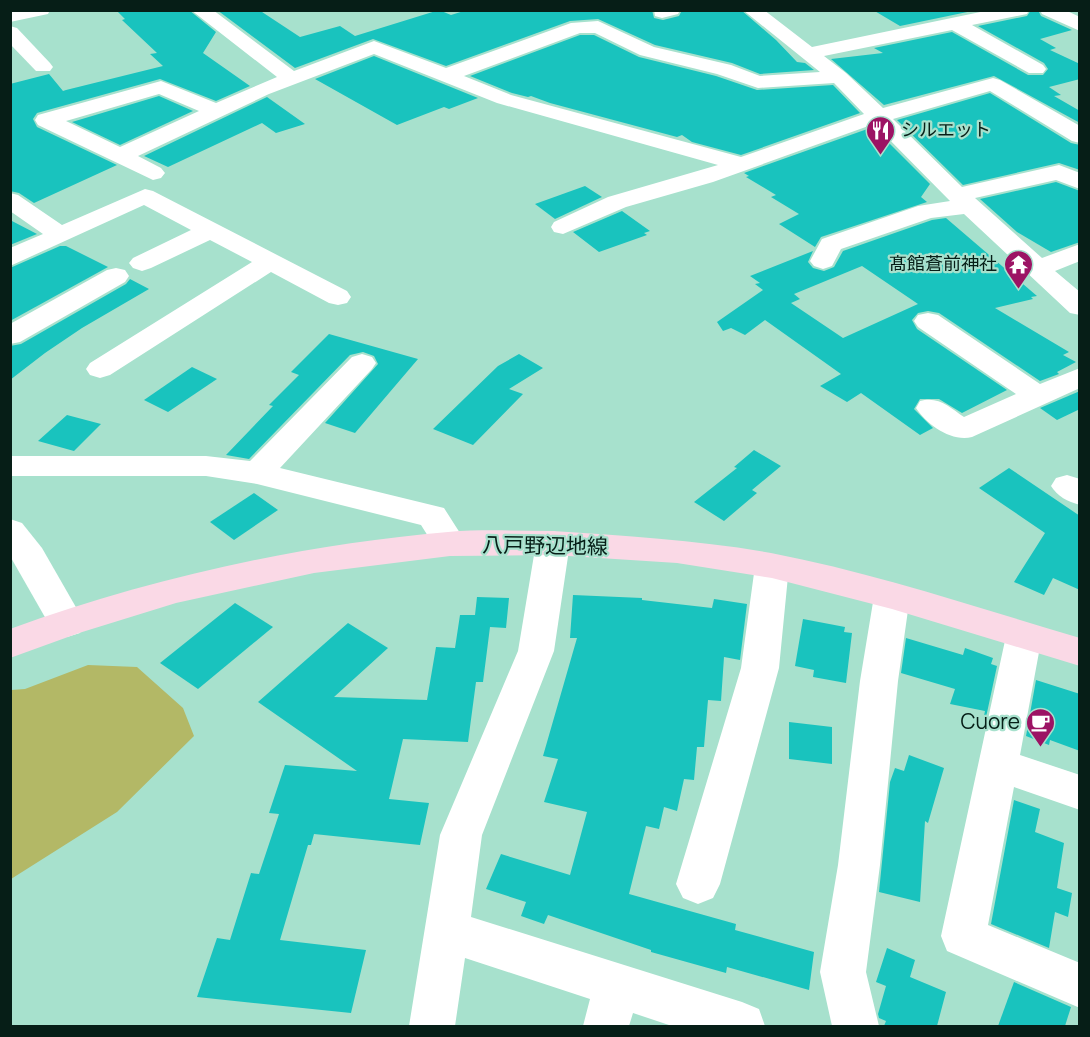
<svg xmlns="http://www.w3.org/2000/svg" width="1090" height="1037" viewBox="0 0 1090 1037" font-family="Manrope,'Noto Sans JP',sans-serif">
<rect width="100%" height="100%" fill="#a7e1cd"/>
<path fill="#b3b866" d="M88,665l49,2 46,41 11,28 -77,76 -106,67v-189l14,-1z"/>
<g fill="#19c3be" fill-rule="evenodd">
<path d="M116,10h73l27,22 -13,21 47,33 -34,15 -56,-22 -123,34 -4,6 4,8 80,38 -83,38 -15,-10 -9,-2v-107l39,-10 14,17 3,-1 97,-24 -13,-12 7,-1 -35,-33 3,-1z"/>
<path d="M217,10h42l41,27 40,-11 15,10 84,-26 12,5 16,-5h185l2,8 9,2 16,-4 3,-6h59l35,30 21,22 8,1 9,7 -54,4 -28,-11 -77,-18 -57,-26 -28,2 -124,45 -73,-27 -78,29z"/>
<path d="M873,10h104l-77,16z"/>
<path d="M1031,10h7l3,6 31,14 -32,9 16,9 -6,2 30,14v15l-31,8 12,8 -7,1 26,15v12l-86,-47 -110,29 -53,-46 52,-6 -9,-5 78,-16 76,43h15l5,-6 -4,-6 -66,-37 49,-10z"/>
<path d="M580,35h14l45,22 77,19 41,14 76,-5 27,28 -119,42 -49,-13 -10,-7 -5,2 -127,-34 -19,-7 -3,1 -16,-4 -42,-17z"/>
<path d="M374,56l104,42 -29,11 -5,-2 -47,18 -82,-46z"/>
<path d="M990,93l81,50 9,2v25l-21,-7 -96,22 -66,-65z"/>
<path d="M159,96l34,15 -73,34 -48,-23z"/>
<path d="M267,97l38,27 -29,9 -14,-10 -94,44 -24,-11z"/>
<path d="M873,127l57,57 -9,13 6,5 -106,35 -6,10 -36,-23 20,-10 -28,-17 5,-2 -30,-18 3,-1 -5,-3z"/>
<path d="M1056,182l24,9v51l-29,10 -34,-20 -37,-33z"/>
<path d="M585,186l17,11 -47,22 -20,-15z"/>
<path d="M622,211l28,20 -6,2 3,2 -48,17 -26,-20z"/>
<path d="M946,218l91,78 -6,1 2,2 -38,9 74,44 -6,3 13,7 -19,10 2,2 -19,7 -101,-68 -11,-2 -10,2 -6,7 5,9 90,61 -45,23 -23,-14h-19l-6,10 19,19 -13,7 -59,-42 -14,9 -27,-16 21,-12 -76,-54 -20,15 -14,-7 -8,3 -6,-9 46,-32 -8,-6 5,-1 -10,-7 63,-25 -5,11 5,6 11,3 10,-4 9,-16 89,-31zM862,266l56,38 -75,34 -52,-35 9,-4 -6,-5z"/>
<path d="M10,220l27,14 -27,11z"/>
<path d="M60,246h6l42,21 -98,54v-53z"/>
<path d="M130,279l19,10 -67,39 -37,25 -35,27v-34l11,-2 105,-60z"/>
<path d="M329,334l89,25 -63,74 -30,-10 53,-59 -4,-8 -11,-4 -13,3 -101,104 -23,-4 47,-49 -4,-1 30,-30 -8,-3z"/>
<path d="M519,354l24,14 -34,21 14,5 -50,51 -40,-16 65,-63z"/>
<path d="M192,367l25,12 -49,33 -24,-12z"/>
<path d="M1080,391v18l-23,11 -17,-12z"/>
<path d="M67,415l34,9 -27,27 -36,-10z"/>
<path d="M754,450l27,16 -29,24 5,3 -33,28 -30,-19 43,-34 -3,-1z"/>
<path d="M1009,468l71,48v74l-27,-12 -9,17 -30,-13 31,-49 -66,-45z"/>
<path d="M254,493l24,17 -44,30 -24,-18z"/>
<path d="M573,595l69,3v2l70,8 2,-9 33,5 -7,56 -16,-3 -3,44 -13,-1 -4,47h-7l-3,33 -10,-1 -7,32 -13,-4 -5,22 -13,-3 -17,68 107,30 -1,6 79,22 -5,38 -82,-23 -1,6 -75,-21v-2l-103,-35 -4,9 -23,-8 5,-14 -40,-13 15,-35 69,21 17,-63 -43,-10 14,-43 -15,-3 34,-118h-7z"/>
<path d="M477,597l32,1 -3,30 -16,-1 -7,55h-7l-8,60 -65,-3 -14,60 40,4 -9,42 -106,-11 -3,11h-3l-28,95 86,10 -15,63 -154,-16 20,-59 13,2 21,-67 8,1 20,-60 -10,-1 16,-48 72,6 -99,-69 90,-79 40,25 -54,49 93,3 9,-53 19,1 5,-33h15z"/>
<path d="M235,603l38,24 -75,62 -38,-26z"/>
<path d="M803,619l42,8 -1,5 8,1 -6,50 -33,-6 1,-7 -19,-4z"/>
<path d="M906,638l57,17 2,-7 28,10 -2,6 6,2 -12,56 -2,-1 2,-10 -35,-7 5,-15 -54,-16z"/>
<path d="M1036,680l44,14v57l-30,-11 -1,5 -23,-9z"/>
<path d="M789,722l43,5v37l-43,-5z"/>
<path d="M909,755l35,13 -16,55 -3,-2 -5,81 -41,-10 11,-110 5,-14 9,3z"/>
<path d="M1014,800l26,9 -5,23 29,11 -7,45 15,5 -4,24 -13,-5 -6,36 -58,-24z"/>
<path d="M887,948l28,12 -5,17 36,15 -9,34h-53l2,-5 -7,-3 -1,-4 8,-28 -10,-4z"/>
<path d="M1014,982l57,25 -6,19h-67z"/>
</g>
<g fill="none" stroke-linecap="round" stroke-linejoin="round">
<g fill="#fff" fill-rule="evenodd">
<path d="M10,10h40l-2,4 -38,8z"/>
<path d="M191,10h22l81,61 80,-30 72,27 125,-45 27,-2 56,26 77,18 29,11 60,-4 -77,-62h21l48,37 178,-37h39l-2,4 -55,11 71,40 3,4 -3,4h-14l-77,-43 -128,26 22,17 37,35 110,-30 7,2 80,46v17l-8,-2 -82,-50 -97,28 69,68 97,-22 21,8v16l-24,-9 -81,18 67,60 38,-14v17l-25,10 25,21v23l-10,-2 -106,-99 -33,4 -90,31 -9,17 -9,3 -9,-3 -4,-5 12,-22 96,-33 32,-5 -76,-77 -161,58 -87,25 -63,27 -9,-2 -3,-5 3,-5 54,-25 110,-32 -221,-62 -123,-49 -105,40 -131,62 23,12 4,5 -4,5 -8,2 -115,-55 -3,-5 3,-5 123,-34 55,22 61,-26zM580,33h15l45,22 77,19 41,14 76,-5 30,31 -123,43 -230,-62 -47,-19zM159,94l40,17 -79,36 -54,-26z"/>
<path d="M654,10h26l-2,4 -16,4 -7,-2z"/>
<path d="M1040,10h25l15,7v14l-38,-17z"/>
<path d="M10,26l7,2 33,35 3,4 -3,4h-14l-26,-27z"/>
<path d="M145,189l8,2 194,100 4,6 -4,6 -9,2 -9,-2 -58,-31 -161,103 -10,3 -10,-3 -4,-6 4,-6 162,-101 -42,-22 -59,28 -9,3 -9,-3 -4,-5 4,-5 58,-28 -47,-25 -134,61v-18l33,-14 -33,-23v-18l8,2 44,30z"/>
<path d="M116,268l9,2 4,6 -4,6 -105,60 -10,2v-20l97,-54z"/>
<path d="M928,313l10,2 102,69 40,-16v20l-108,49c-21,5 -45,-12 -56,-29l4,-7c19,-5 29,6 44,16l52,-23 -98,-67 -4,-6 4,-6z"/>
<path d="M362,354l10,3 4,6 -4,6 -92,99 164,40 23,36 -5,8 -12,4 -12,-4 -17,-27 -164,-41 -51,-8h-196v-20h196l44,5 102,-104z"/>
<path d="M1067,475l13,4v26c-13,-4 -22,-8 -29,-19l5,-8z"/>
<path d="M10,519l12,4 20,25 43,75 -5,10 -13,4 -13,-4 -44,-77z"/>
<path d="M553,531l12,4 5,8 -16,108 -72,184 -11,82 271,85 17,7 6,17h-93l-39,-13 -4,13h-46l7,-27 -125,-41 -10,68h-46l31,-191 78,-184 18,-108 5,-8z"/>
<path d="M772,554l12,3 5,9 -10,102 -59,216 -7,14 -15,6 -15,-6 -7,-14 65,-216 14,-102 5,-9z"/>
<path d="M892,583l12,4 6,9 -12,85 -18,184 -14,107 13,54h-47l-12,-54 18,-107 22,-184 14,-85 6,-9z"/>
<path d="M1024,622l13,4 5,10 -22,119 60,20v35l-66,-23 -26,138 92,38v45l-133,-57 -6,-15 65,-300 5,-10z"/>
</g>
<path fill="#fad9e6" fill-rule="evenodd" d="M553,531c73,5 146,9 218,22 104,20 207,55 309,85v28l-188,-57 -120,-31 -95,-15 -124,-8 -103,1 -136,17 -138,30 -97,30 -69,25v-29c141,-51 289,-84 438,-97 35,-3 70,-1 105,-1z"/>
</g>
<defs>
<symbol id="restaurant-pin" viewBox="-11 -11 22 30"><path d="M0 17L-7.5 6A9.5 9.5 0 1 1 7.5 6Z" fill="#9c1364" stroke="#a7e1cd"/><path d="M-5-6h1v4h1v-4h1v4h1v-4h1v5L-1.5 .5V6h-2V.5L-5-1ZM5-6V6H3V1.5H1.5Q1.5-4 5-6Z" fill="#fff"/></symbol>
<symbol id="temple-pin" viewBox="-11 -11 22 30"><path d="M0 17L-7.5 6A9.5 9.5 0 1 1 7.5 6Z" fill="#9c1364" stroke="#a7e1cd"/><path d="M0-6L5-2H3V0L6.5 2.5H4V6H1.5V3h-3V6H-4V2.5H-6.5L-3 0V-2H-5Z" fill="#fff"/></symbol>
<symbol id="cafe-pin" viewBox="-11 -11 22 30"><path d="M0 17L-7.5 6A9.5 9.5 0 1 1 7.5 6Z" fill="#9c1364" stroke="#a7e1cd"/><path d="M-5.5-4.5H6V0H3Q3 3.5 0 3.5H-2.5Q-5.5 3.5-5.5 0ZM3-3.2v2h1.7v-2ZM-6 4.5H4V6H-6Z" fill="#fff"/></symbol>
</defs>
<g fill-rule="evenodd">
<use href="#restaurant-pin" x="864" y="114" width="33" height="45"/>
<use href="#temple-pin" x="1002" y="248" width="33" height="45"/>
<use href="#cafe-pin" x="1024" y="706" width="33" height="45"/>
</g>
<g text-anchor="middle" stroke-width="4.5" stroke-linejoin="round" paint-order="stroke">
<g font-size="18" fill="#061e17" stroke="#a7e1cd" text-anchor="start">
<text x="901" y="136">シルエット</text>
<text x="997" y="270" text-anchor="end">髙館蒼前神社</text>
</g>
<g font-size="21" fill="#061e17" stroke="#a7e1cd">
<text transform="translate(545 546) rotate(1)" y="7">八戸野辺地線</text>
</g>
<g font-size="21" fill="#061e17" stroke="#a7e1cd" text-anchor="end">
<text x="1020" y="729">Cuore</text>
</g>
</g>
<rect width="1090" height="1037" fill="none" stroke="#061e17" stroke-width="24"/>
</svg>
